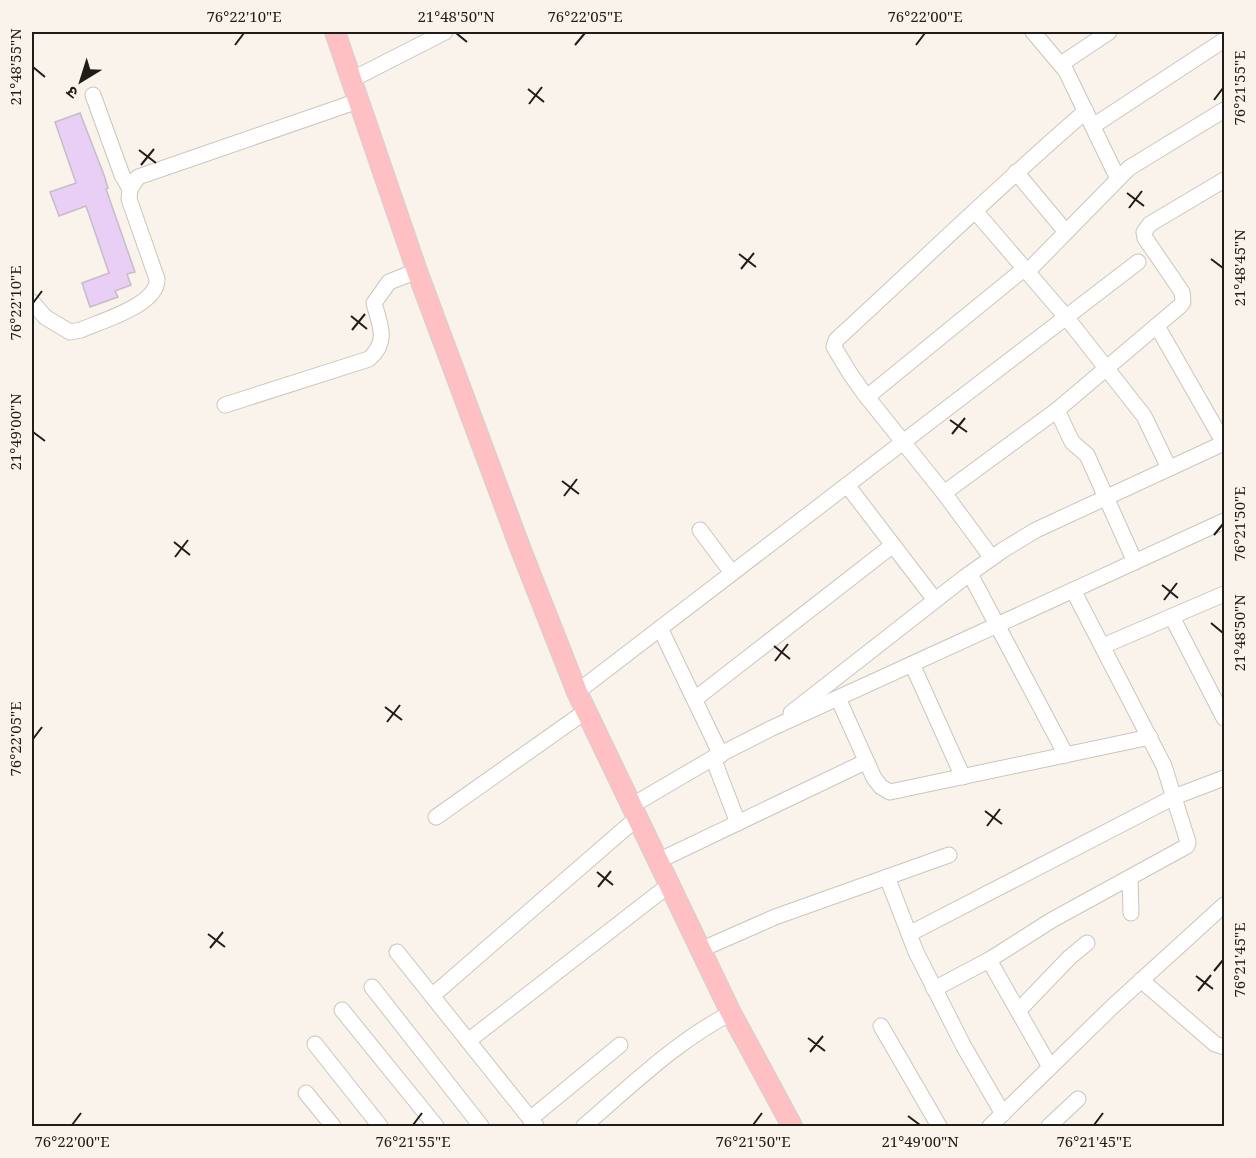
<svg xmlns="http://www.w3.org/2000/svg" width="1256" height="1158" viewBox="0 0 1256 1158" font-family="'Noto Serif','Noto Sans Devanagari',serif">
<rect width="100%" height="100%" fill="#faf3eb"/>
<path fill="#e9cef6" stroke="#c4bec7" stroke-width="1.5" d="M80,113l24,62 4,13 -2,1 29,83 -8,2 4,11 -16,6 3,6 -28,10 -8,-24 27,-10 -23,-67 -27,10 -9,-24 26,-9 -21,-61z"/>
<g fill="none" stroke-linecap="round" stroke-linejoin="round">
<defs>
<g id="minor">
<path d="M1033,32l33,39 52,108"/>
<path d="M1061,64l48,-32"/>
<path d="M351,80l94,-48"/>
<path d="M93,95l29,80 8,14"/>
<path d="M1093,126l131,-86"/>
<path d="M1016,172l50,60"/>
<path d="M976,212l90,105 78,99 25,52"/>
<path d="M1027,272l102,-104 95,-58"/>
<path d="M32,302l13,15 25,15 11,-2c20,-9 77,-25 76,-51l-28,-80 1,-10 8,-12 220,-76"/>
<path d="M1157,326l67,117"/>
<path d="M867,397l157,-128"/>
<path d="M225,405l144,-46c20,-18 11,-33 5,-56l15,-21 28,-11"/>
<path d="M847,485l88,115"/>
<path d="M944,493l113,-83"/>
<path d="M700,530l32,43"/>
<path d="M992,558l-48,-65 -81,-101 -14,-20 -15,-25 2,-7c83,-76 164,-155 250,-229"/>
<path d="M1135,562l-48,-107 -15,-13 -15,-32 123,-104 3,-4 -1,-10 -37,-54 -1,-6 6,-8 74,-44"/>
<path d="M970,574l96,181"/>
<path d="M1172,617l52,101"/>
<path d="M660,628l61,127"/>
<path d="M1103,646l121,-52"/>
<path d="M912,664l51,113"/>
<path d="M577,692l561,-430"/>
<path d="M838,698l36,80 7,9 9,5 260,-55"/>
<path d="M695,699l198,-154"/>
<path d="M791,713l174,-136 38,-27 33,-20 188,-87"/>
<path d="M713,758l25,65"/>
<path d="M631,806l82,-48 57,-29 454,-208"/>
<path d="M436,817l150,-106"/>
<path d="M658,861l207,-99"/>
<path d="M887,877l29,75 47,93 40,69"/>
<path d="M1130,878l1,35"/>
<path d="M909,934l265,-137 50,-19"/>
<path d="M700,950l75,-33 174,-62"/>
<path d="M397,952l139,174"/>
<path d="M989,960l61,107"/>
<path d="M1141,980l74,64 9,3"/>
<path d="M372,987l109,139"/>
<path d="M934,989l55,-29 63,-40 135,-74 1,-4 -24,-76 -91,-176"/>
<path d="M432,996l205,-178"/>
<path d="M342,1010l94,116"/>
<path d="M1018,1011l52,-54 17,-14"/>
<path d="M881,1026l58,100"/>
<path d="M468,1041l201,-156"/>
<path d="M315,1044l65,82"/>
<path d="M306,1093l27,33"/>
<path d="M530,1119l90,-74"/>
<path d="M584,1126c47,-40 91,-84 147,-113"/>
<path d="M990,1126l122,-119 112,-102"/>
<path d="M1049,1126l29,-27"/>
</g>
<path id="major" d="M335,32l82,239 104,279 56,142 154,321 61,113"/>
</defs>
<use href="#minor" stroke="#cbc5bc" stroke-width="17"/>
<use href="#major" stroke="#d2d2d1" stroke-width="22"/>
<use href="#minor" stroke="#fff" stroke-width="15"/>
<use href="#major" stroke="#fec0c2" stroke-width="20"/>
</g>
<path fill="none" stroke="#1f1c19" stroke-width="2" d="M456,33l11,9M235,45l9,-12M575,45l10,-12M916,45l9,-12M33,67l12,10M528,89l16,13M1214,100l9,-12M529,104l13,-17M139,150l17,13M141,165l13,-16M1127,193l17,13M1129,208l13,-17M739,254l17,13M1211,259l12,9M741,269l13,-16M33,303l9,-12M351,316l16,13M352,330l13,-16M950,420l17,12M33,432l12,9M952,434l13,-16M562,481l17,13M564,496l13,-17M1214,535l9,-11M174,542l16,13M175,557l13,-17M1162,585l16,13M1164,600l13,-17M1211,623l12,10M774,646l16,13M775,661l13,-17M385,707l17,13M387,722l13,-17M33,739l9,-12M985,811l17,13M987,826l13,-17M597,872l16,13M598,887l13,-16M208,934l17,13M210,948l13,-16M1214,971l9,-11M1196,976l17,13M1198,991l13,-16M808,1038l17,13M810,1052l13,-16M908,1116l12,9M72,1125l9,-12M413,1125l9,-12M753,1125l9,-12M1094,1125l9,-12"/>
<rect width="1256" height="1158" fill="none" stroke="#faf3eb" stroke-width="66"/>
<g transform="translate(81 81) rotate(218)" stroke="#faf3eb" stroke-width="4.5" paint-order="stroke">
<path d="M0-4.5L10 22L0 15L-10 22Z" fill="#1f1c19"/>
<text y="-9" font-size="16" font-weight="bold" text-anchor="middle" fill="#1f1c19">उ</text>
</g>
<rect x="33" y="33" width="1190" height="1092" fill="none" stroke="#1f1c19" stroke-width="2"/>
<g font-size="15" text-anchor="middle" fill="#1f1c19">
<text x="244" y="22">76°22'10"E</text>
<text x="456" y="22">21°48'50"N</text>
<text x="585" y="22">76°22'05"E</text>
<text x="925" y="22">76°22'00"E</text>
<text transform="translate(16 67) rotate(-90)" y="5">21°48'55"N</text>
<text transform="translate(1240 88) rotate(-90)" y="5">76°21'55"E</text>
<text transform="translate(1240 268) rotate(-90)" y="5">21°48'45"N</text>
<text transform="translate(16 303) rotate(-90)" y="5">76°22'10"E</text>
<text transform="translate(16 432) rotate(-90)" y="5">21°49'00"N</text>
<text transform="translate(1240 524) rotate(-90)" y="5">76°21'50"E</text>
<text transform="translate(1240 633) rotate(-90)" y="5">21°48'50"N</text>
<text transform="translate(16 739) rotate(-90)" y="5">76°22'05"E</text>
<text transform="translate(1240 960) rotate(-90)" y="5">76°21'45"E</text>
<text x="72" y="1147">76°22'00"E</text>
<text x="413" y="1147">76°21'55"E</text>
<text x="753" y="1147">76°21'50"E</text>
<text x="920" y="1147">21°49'00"N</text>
<text x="1094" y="1147">76°21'45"E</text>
</g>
</svg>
